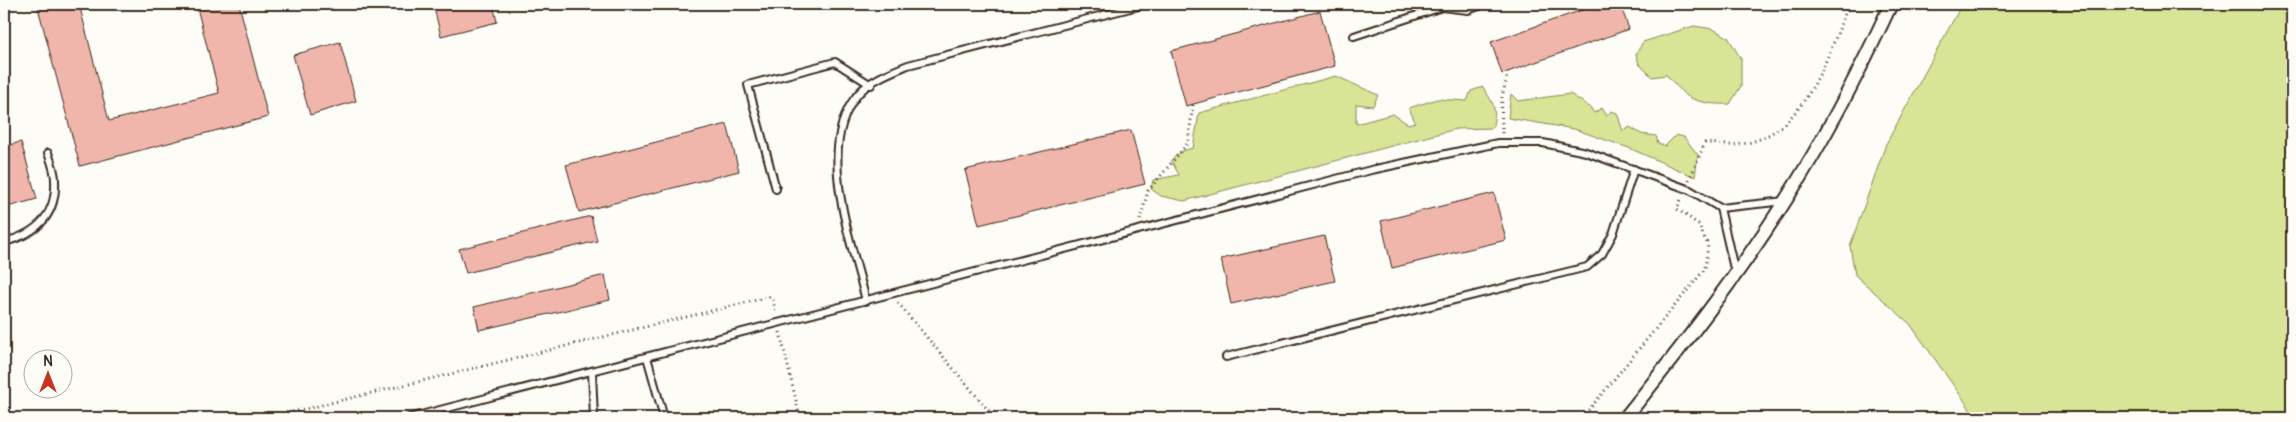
<svg xmlns="http://www.w3.org/2000/svg" width="2296" height="422" viewBox="0 0 2296 422" font-family="Pangolin,sans-serif">
<rect width="100%" height="100%" fill="#fdfcf7"/>
<filter id="ink" filterUnits="userSpaceOnUse"><feTurbulence type="fractalNoise" baseFrequency=".02" numOctaves="2"/><feDisplacementMap in="SourceGraphic" scale="10" xChannelSelector="R" yChannelSelector="G"/><feConvolveMatrix kernelMatrix="1 2 1 2 8 2 1 2 1" color-interpolation-filters="sRGB"/></filter>
<g filter="url(#ink)">
<g fill="#d8e496" stroke="#8a875a">
<path d="M1962,4h330v414h-318l-6,-12 -58,-82 -55,-49 -5,-29 36,-102z"/>
<path d="M1694,26l19,3 15,8 13,22v27l-11,18c-14,1 -36,-1 -47,-11 -6,-6 -10,-12 -17,-18l-14,2 -13,-13 -3,-10 7,-12z"/>
<path d="M1336,76l42,19 -5,11 -17,-2v20l37,-10 15,10 7,-2 -6,-14 28,-9 30,2 4,-10 12,-4c10,16 15,22 9,41l-36,1 -272,72 -23,-5 -10,-7 2,-9 26,-5 -8,-15 11,-9 11,-3 6,-35z"/>
<path d="M1511,94l7,7 52,-7 20,13 4,6 8,-5 5,8 4,-5 6,2 6,18 7,-4 11,7 15,2 2,7 7,3 11,-11 8,2 14,18 -3,22 -66,-29 -55,-19 -66,-11z"/>
</g>
<g fill="#f0b6ac" stroke="#3b2a1e">
<path d="M37,4h42l30,117 110,-28 -23,-89h43l29,113 -188,49z"/>
<path d="M433,4h60l4,18 -56,14z"/>
<path d="M1599,4h21l9,25 -127,45 -11,-32z"/>
<path d="M1320,11l15,55 -149,40 -15,-55z"/>
<path d="M340,42l16,59 -46,14 -17,-60z"/>
<path d="M727,124l12,47 -160,41 -13,-47z"/>
<path d="M1131,130l14,54 -166,41 -14,-55z"/>
<path d="M21,142l16,57 -33,9v-62z"/>
<path d="M1494,193l12,47 -114,28 -11,-47z"/>
<path d="M591,216l6,25 -131,32 -7,-24z"/>
<path d="M1324,236l11,45 -104,23 -10,-45z"/>
<path d="M605,275l5,25 -131,30 -5,-23z"/>
</g>
<g fill="none" stroke-linecap="round" stroke-linejoin="round">
<defs>
<g id="lane">
<path d="M1442,7l26,3 16,-6"/>
<path d="M1354,36l88,-29 -1,-3"/>
<path d="M776,189l-28,-104 87,-23 36,23"/>
<path d="M4,242c32,-8 53,-26 51,-62 0,-9 -4,-19 -7,-27"/>
<path d="M1735,273l-15,-65 65,-7"/>
<path d="M866,301c-14,-59 -52,-155 -8,-207 12,-14 33,-22 50,-29l238,-61"/>
<path d="M647,357l17,61"/>
<path d="M1226,357l361,-90 15,-13 11,-20 21,-65"/>
<path d="M592,372l2,46"/>
<path d="M409,418l962,-248 127,-27h45l43,9 104,38 30,18"/>
</g>
<path id="street" d="M1625,418c56,-70 112,-141 160,-217 40,-62 75,-130 106,-197"/>
</defs>
<use href="#lane" stroke="#3b2a1e" stroke-width="10"/>
<use href="#street" stroke="#3b2a1e" stroke-width="16"/>
<g stroke="#3b2a1e" stroke-width="3" stroke-dasharray="1 4" stroke-linecap="butt">
<path d="M1502,133c0,-12 -1,-25 0,-37 2,-9 5,-15 5,-24"/>
<path d="M1689,180l16,-37c8,0 18,2 26,2 72,-2 96,-88 118,-141"/>
<path d="M1140,220l8,-29 40,-48 5,-39"/>
<path d="M898,303l97,115"/>
<path d="M780,332l20,86"/>
<path d="M268,418l501,-121 4,3 3,13"/>
<path d="M1582,418l123,-149 3,-24 -10,-21 -21,-15 5,-12"/>
</g>
<use href="#lane" stroke="#fdfcf7" stroke-width="6"/>
<use href="#street" stroke="#fdfcf7" stroke-width="12"/>
</g>
</g>
<rect width="2296" height="422" fill="none" stroke="#fdfcf7" stroke-width="20"/>
<rect x="10" y="10" width="2276" height="402" fill="none" stroke="#3b2a1e" stroke-width="2" filter="url(#ink)"/>
<g transform="translate(48 374)"><circle r="24" fill="#fdfcf7" stroke="#afa8a0"/>
<path d="M0-4L9 19L0 12L-9 19Z" fill="#c8321e"/>
<text y="-8" font-size="14" font-weight="bold" text-anchor="middle" fill="#3b2a1e">N</text>
</g>
</svg>
